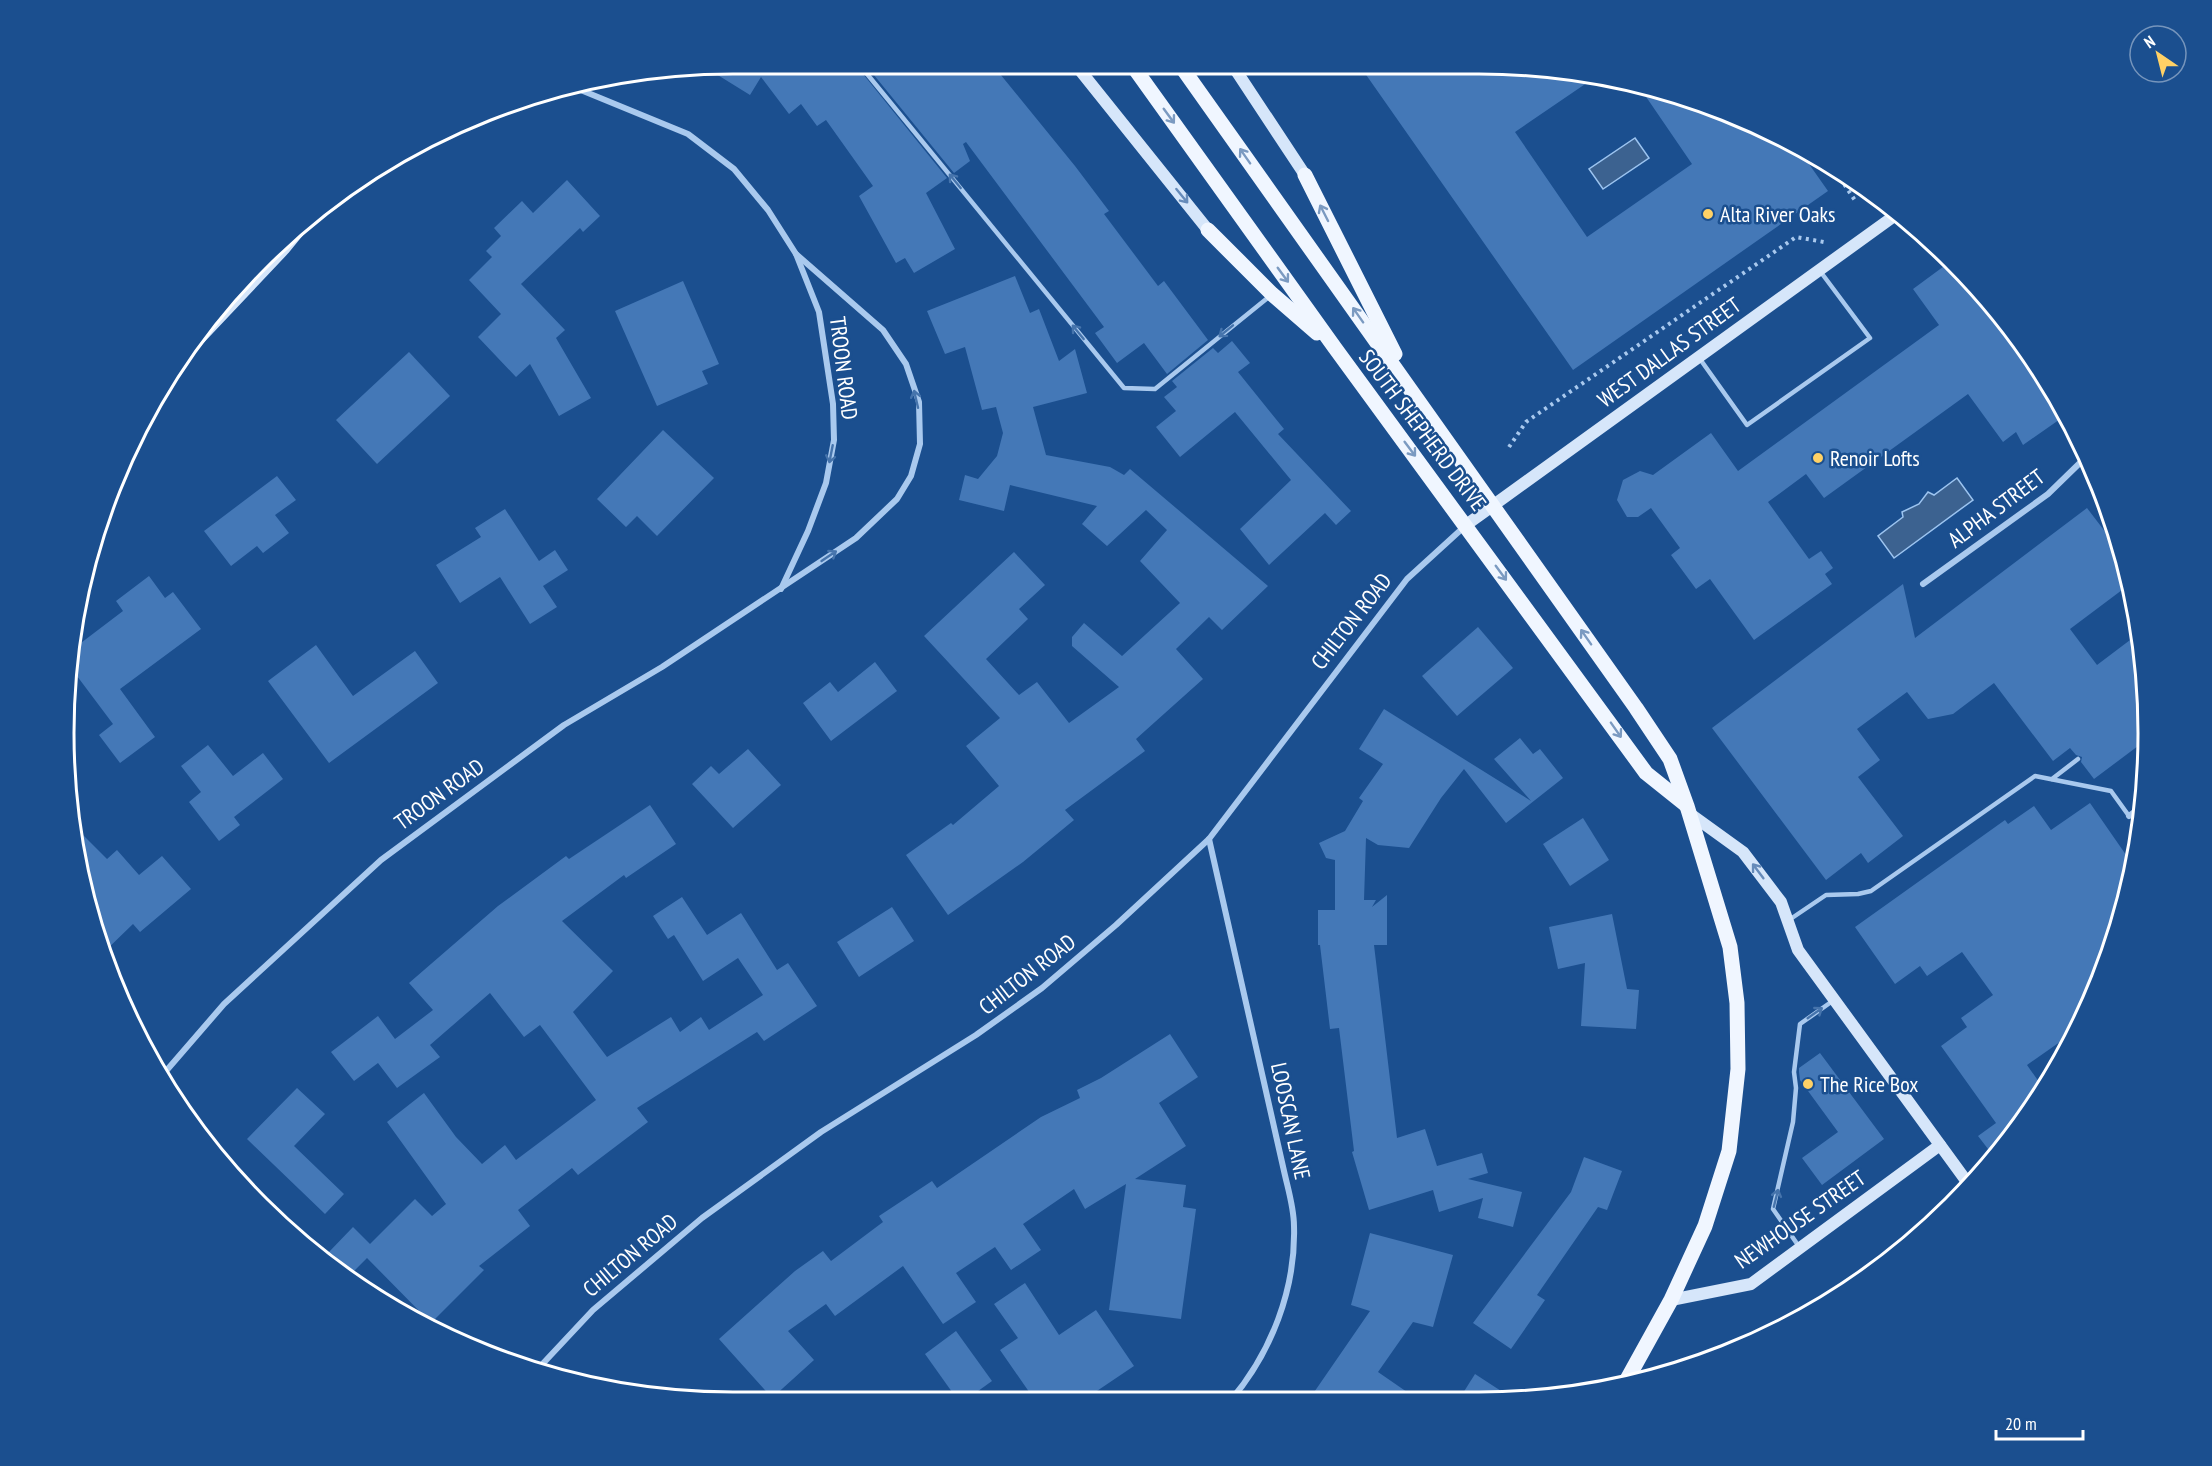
<svg xmlns="http://www.w3.org/2000/svg" width="2212" height="1466" viewBox="0 0 2212 1466" font-family="'PT Sans Narrow',sans-serif">
<rect width="100%" height="100%" fill="#1b4f8f"/>
<g fill="#3c6290" stroke="#9cc4f0" stroke-width="1.5">
<path d="M1635,138l14,20 -46,31 -14,-20z"/>
<path d="M1957,478l16,22 -79,58 -16,-22 25,-19 -1,-5 17,-8 9,-12 6,3z"/>
</g>
<g fill="#4478b7">
<path d="M708,69h151l88,109 -21,15 29,56 -41,24 -9,-15 -9,5 -37,-67 14,-10 -47,-66 -9,6 -16,-22 -12,10 -28,-37 -11,18z"/>
<path d="M869,69h127l79,97 34,45 -5,3 54,72 6,-5 44,59 -41,34 -23,-31 -27,20 -22,-30 9,-6 -138,-185 -3,2 7,17 -16,12z"/>
<path d="M1362,69h205l30,7 -82,56 72,105 105,-73 -54,-79 56,13 81,34 22,15 31,44 -255,179z"/>
<path d="M567,180l33,36 -17,16 -3,-4 -59,56 44,46 -9,8 35,60 -32,18 -29,-52 -14,13 -38,-40 23,-23 -32,-34 23,-23 -6,-6 15,-15 -7,-8 28,-27 11,12z"/>
<path d="M1951,261l60,64 55,90 -43,30 -7,-13 -13,10 -35,-48 -144,104 -18,-24 -38,28 41,57 12,-8 12,17 -8,6 7,10 -78,56 -44,-61 -14,10 -25,-34 9,-7 -29,-40 -13,9h-11l-10,-17 6,-20 17,-9 13,4 58,-42 27,38 201,-146 -26,-36z"/>
<path d="M1015,276l15,37 9,-4 20,52 16,-12 12,44 -54,14 13,48 64,12 14,8 6,-6 138,117 -46,44 -13,-13 -33,32 27,30 -67,60 9,12 -80,59 9,10 -51,42 -75,53 -42,-60 45,-32 2,2 46,-39 -33,-40 34,-28 -76,-82 90,-84 31,33 -26,24 9,10 -42,40 33,36 18,-13 32,41 50,-36 -47,-41v-9l12,-14 38,33 58,-53 -40,-42 27,-31 -21,-20 -39,36 -25,-22 15,-18 -87,-21 -6,26 -45,-11 6,-25 13,4 19,-23 6,-23 -7,-26 -14,3 -17,-63 -20,7 -18,-43z"/>
<path d="M683,281l36,83 -17,7 6,13 -51,22 -42,-95z"/>
<path d="M1232,341l18,22 -12,9 46,57 -6,5 73,77 -15,14 -11,-12 -56,52 -29,-36 51,-49 -56,-68 -55,45 -24,-30 20,-16 -12,-14 13,-10 -5,-6 41,-33 5,5z"/>
<path d="M409,352l41,44 -73,68 -41,-44z"/>
<path d="M663,430l51,48 -57,58 -20,-20 -11,11 -29,-28z"/>
<path d="M277,476l19,24 -21,15 14,18 -26,20 -6,-7 -26,20 -27,-35z"/>
<path d="M2087,508l39,51 4,25 -60,45 27,36 41,-31 10,56 -2,50 -52,39 -13,-17 1,-5 -6,-2 -6,-7 -17,13 -59,-78 -41,31 -25,5 -21,-27 -50,37 23,31 -22,17 45,59 -35,27 -7,-10 -35,27 -114,-152 191,-144 12,54z"/>
<path d="M505,509l34,52 16,-11 13,20 -25,16 14,21 -27,17 -30,-47 -40,26 -24,-38 45,-28 -6,-9z"/>
<path d="M149,576l16,22 8,-6 28,37 -81,60 35,48 -35,26 -21,-28 14,-11 -45,-60 1,-12 54,-41 -7,-10z"/>
<path d="M1478,627l35,41 -56,48 -35,-40z"/>
<path d="M316,645l37,51 62,-45 23,32 -109,80 -61,-82z"/>
<path d="M875,662l22,29 -66,50 -28,-38 27,-21 8,10z"/>
<path d="M1384,709l147,92 -37,-42 26,-21 13,16 7,-5 23,29 -57,45 -42,-54 -23,29 -32,50 -31,-3 -12,-7 -2,62h12l-4,7 15,-12v50h-13l23,193 28,-9 12,37 45,-13 6,20 -20,6 54,13 -9,35 -35,-9 5,-20 -44,14 -6,-22 -64,20 -17,-58 2,-1 -15,-123 -9,1 -10,-84h-2v-35h17v-50l-9,-2 -7,-15 26,-12 18,-30 -4,-3 24,-34 -24,-15z"/>
<path d="M208,745l25,31 30,-23 20,26 -49,38 6,8 -21,16 -30,-39 12,-10 -20,-26z"/>
<path d="M748,749l33,36 -48,43 -41,-44 19,-18 8,8z"/>
<path d="M2090,803l43,62 -20,84 -36,81 -50,35 17,24 -49,69 -17,-22 18,-13 -55,-77 26,-19 -6,-9 32,-23 -31,-43 -35,24 -7,-10 -25,18 -40,-57 150,-107 3,4 26,-18 17,24z"/>
<path d="M650,805l26,39 -50,34 -2,-3 -62,46 51,50 -40,41 34,45 64,-40 9,15 21,-15 8,13 54,-35 -25,-37 -35,23 -29,-46 -6,4 -15,-23 29,-19 25,38 34,-22 36,57 11,-7 29,43 -53,35 -7,-9 -120,76 11,14 -70,53 -6,-7 -54,42 12,16 -51,40 5,4 -53,53 -64,-65 -17,17 -22,-22 25,-26 17,17 45,-45 17,17 14,-12 -59,-82 37,-29 32,44 26,27 23,-19 11,15 80,-60 -56,-75 -16,12 -34,-44 -60,52 10,12 -43,31 -19,-25 -24,18 -23,-29 47,-36 17,23 38,-29 -24,-27 89,-77 68,-50 3,3z"/>
<path d="M1583,818l26,42 -39,26 -27,-42z"/>
<path d="M73,825l34,34 10,-9 22,25 23,-19 29,33 -51,43 -7,-8 -30,29 -27,-89z"/>
<path d="M892,907l22,34 -55,36 -22,-35z"/>
<path d="M1612,914l15,75 12,1 -3,39 -55,-3 4,-63 -27,6 -9,-42z"/>
<path d="M1170,1034l28,43 -39,26 27,43 -51,33 51,6 -3,22 13,2 -15,110 -72,-9 17,-126 -41,25 -11,-20 -51,35 18,26 -30,20 -16,-23 -39,26 20,29 -33,22 -40,-58 -68,50 -9,-12 -38,27 26,29 -42,38 -53,-59 76,-68 28,-20 8,10 52,-39 -4,-6 53,-35 5,7 104,-71 39,-19 -3,-8 24,-12z"/>
<path d="M1820,1053l64,86 -62,46 -20,-27 36,-26 -38,-52 -1,-8v-4z"/>
<path d="M297,1088l28,26 -31,32 50,48 -19,20 -78,-75z"/>
<path d="M1584,1157l38,14 -15,39 -9,-3 -61,88 8,5 -34,49 -38,-26 98,-131z"/>
<path d="M1370,1233l83,22 -20,72 -20,-5 -35,50 42,29h-112l62,-90 -19,-6z"/>
<path d="M1025,1283l34,52 37,-25 38,56 -49,33h-51l-34,-49 18,-12 -24,-34z"/>
<path d="M956,1331l36,50 -25,18h-10l-32,-45z"/>
<path d="M1475,1374l43,28 -60,-1z"/>
</g>
<g fill="none" stroke-linecap="round" stroke-linejoin="round">
<g stroke="#a9c9ee" stroke-width="4" stroke-dasharray="3 4.5" stroke-linecap="butt">
<path d="M1836,172l20,30"/>
<path d="M1509,447l17,-25 270,-185 28,5"/>
</g>
<g stroke="#a9c9ee" stroke-width="4.5">
<path d="M863,69l261,319 31,1 115,-93"/>
<path d="M1700,359l47,66 123,-87 -50,-67"/>
<path d="M2052,779l26,-20"/>
<path d="M1789,920l37,-25 32,-1 13,-3 164,-115 76,15 18,25"/>
<path d="M1800,1248l-27,-39 20,-87 3,-34 -2,-16 6,-48 34,-24"/>
</g>
<g stroke="#a9c9ee" stroke-width="6">
<path d="M571,86l117,48 46,35 34,41 28,44 23,58 14,92 1,36 -8,43 -18,48 -27,58"/>
<path d="M1923,584l125,-90 39,-38"/>
<path d="M2129,816l15,-11"/>
<path d="M1209,839l75,332c4,18 10,37 10,55 2,63 -23,127 -63,174"/>
<path d="M160,1078l64,-74 157,-144 183,-135 98,-58 194,-129 41,-39 14,-23 9,-32 -1,-42 -13,-38 -23,-34 -87,-76"/>
<path d="M535,1372l58,-62 109,-92 119,-86 155,-97 66,-47 74,-63 93,-86 198,-260 57,-52"/>
</g>
<g stroke="#d6e6fa" stroke-width="12">
<path d="M1079,69l129,161"/>
<path d="M1235,69l70,106"/>
<path d="M184,355l100,-106 31,-38"/>
<path d="M1466,525l431,-311"/>
<path d="M1689,813l54,39 38,50 17,48 172,236"/>
<path d="M1671,1300l80,-16 189,-139"/>
</g>
<g stroke="#f0f6ff" stroke-width="15">
<path d="M1135,69l200,279 311,425 40,32"/>
<path d="M1183,69l453,639 34,51 17,47 43,141 7,56 1,66 -9,82 -24,75 -34,74 -47,85"/>
<path d="M1305,175l90,179"/>
<path d="M1208,230l64,64 45,39"/>
</g>
</g>
<defs><path id="oneway-shaft" d="M-6 0H5M1.5-3L5.5 0L1.5 3" fill="none" stroke-width="1.6" stroke-linecap="round" stroke-linejoin="round" transform="scale(1.5)"/></defs>
<g stroke="#7b9ac1">
<use href="#oneway-shaft" transform="translate(1169 116) rotate(54)"/>
<use href="#oneway-shaft" transform="translate(1245 156) rotate(-125)"/>
<use href="#oneway-shaft" transform="translate(1324 213) rotate(-117)"/>
<use href="#oneway-shaft" transform="translate(1283 275) rotate(54)"/>
<use href="#oneway-shaft" transform="translate(1358 315) rotate(-125)"/>
<use href="#oneway-shaft" transform="translate(1410 449) rotate(53)"/>
<use href="#oneway-shaft" transform="translate(1501 573) rotate(54)"/>
<use href="#oneway-shaft" transform="translate(1586 637) rotate(-125)"/>
<use href="#oneway-shaft" transform="translate(1616 730) rotate(55)"/>
</g>
<g stroke="#4674ac">
<use href="#oneway-shaft" transform="translate(955 181) rotate(-129)"/>
<use href="#oneway-shaft" transform="translate(1226 331) rotate(141)"/>
<use href="#oneway-shaft" transform="translate(1078 332) rotate(-129)"/>
<use href="#oneway-shaft" transform="translate(916 399) rotate(-103)"/>
<use href="#oneway-shaft" transform="translate(831 454) rotate(101)"/>
<use href="#oneway-shaft" transform="translate(829 556) rotate(-34)"/>
<use href="#oneway-shaft" transform="translate(1815 1013) rotate(-35)"/>
<use href="#oneway-shaft" transform="translate(1776 1198) rotate(-76)"/>
</g>
<g stroke="#668bba">
<use href="#oneway-shaft" transform="translate(1182 196) rotate(51)"/>
<use href="#oneway-shaft" transform="translate(1758 871) rotate(-127)"/>
</g>
<g fill="#ffd166" stroke="#1b4f8f" stroke-width="2">
<circle cx="1708" cy="214" r="6"/>
<circle cx="1818" cy="458" r="6"/>
<circle cx="1808" cy="1084" r="6"/>
</g>
<g text-anchor="middle" stroke-width="5" stroke-linejoin="round" paint-order="stroke">
<g font-size="22" fill="#fff" stroke="#1b4f8f" text-anchor="start">
<text x="1720" y="222">Alta River Oaks</text>
<text x="1830" y="466">Renoir Lofts</text>
<text x="1820" y="1092">The Rice Box</text>
</g>
<g font-size="22" fill="#fff" stroke="#1b4f8f">
<text transform="translate(1669 352) rotate(-36)" y="8">WEST DALLAS STREET</text>
<text transform="translate(844 368) rotate(83)" y="8">TROON ROAD</text>
<text transform="translate(1423 430) rotate(53)" y="8">SOUTH SHEPHERD DRIVE</text>
<text transform="translate(1996 508) rotate(-37)" y="8">ALPHA STREET</text>
<text transform="translate(1351 621) rotate(-52)" y="8">CHILTON ROAD</text>
<text transform="translate(439 794) rotate(-36)" y="8">TROON ROAD</text>
<text transform="translate(1027 974) rotate(-38)" y="8">CHILTON ROAD</text>
<text transform="translate(1291 1121) rotate(78)" y="8">LOOSCAN LANE</text>
<text transform="translate(1800 1219) rotate(-35)" y="8">NEWHOUSE STREET</text>
<text transform="translate(630 1255) rotate(-40)" y="8">CHILTON ROAD</text>
</g>
</g>
<path d="M0 0H2212V1466H0ZM733 74H1479A659 659 0 0 1 2138 733V733A659 659 0 0 1 1479 1392H733A659 659 0 0 1 74 733V733A659 659 0 0 1 733 74Z" fill="#1b4f8f" fill-rule="evenodd"/>
<path fill="none" stroke="#fff" stroke-width="3" d="M733 74H1479A659 659 0 0 1 2138 733V733A659 659 0 0 1 1479 1392H733A659 659 0 0 1 74 733V733A659 659 0 0 1 733 74Z"/>
<g transform="translate(2158 54) rotate(325)"><circle r="28" fill="#1b4f8f" stroke="#7695bc" stroke-width="1.5"/>
<path d="M0-4.5L10 22L0 15L-10 22Z" fill="#ffd166"/>
<text y="-9" font-size="16" font-weight="bold" text-anchor="middle" fill="#ffffff">N</text>
</g>
<path d="M1996 1430v9h87v-9" fill="none" stroke="#ffffff" stroke-width="3"/>
<text x="2005" y="1430" font-size="18" fill="#ffffff" stroke="#1b4f8f" stroke-width="4.5" paint-order="stroke">20 m</text>
</svg>
